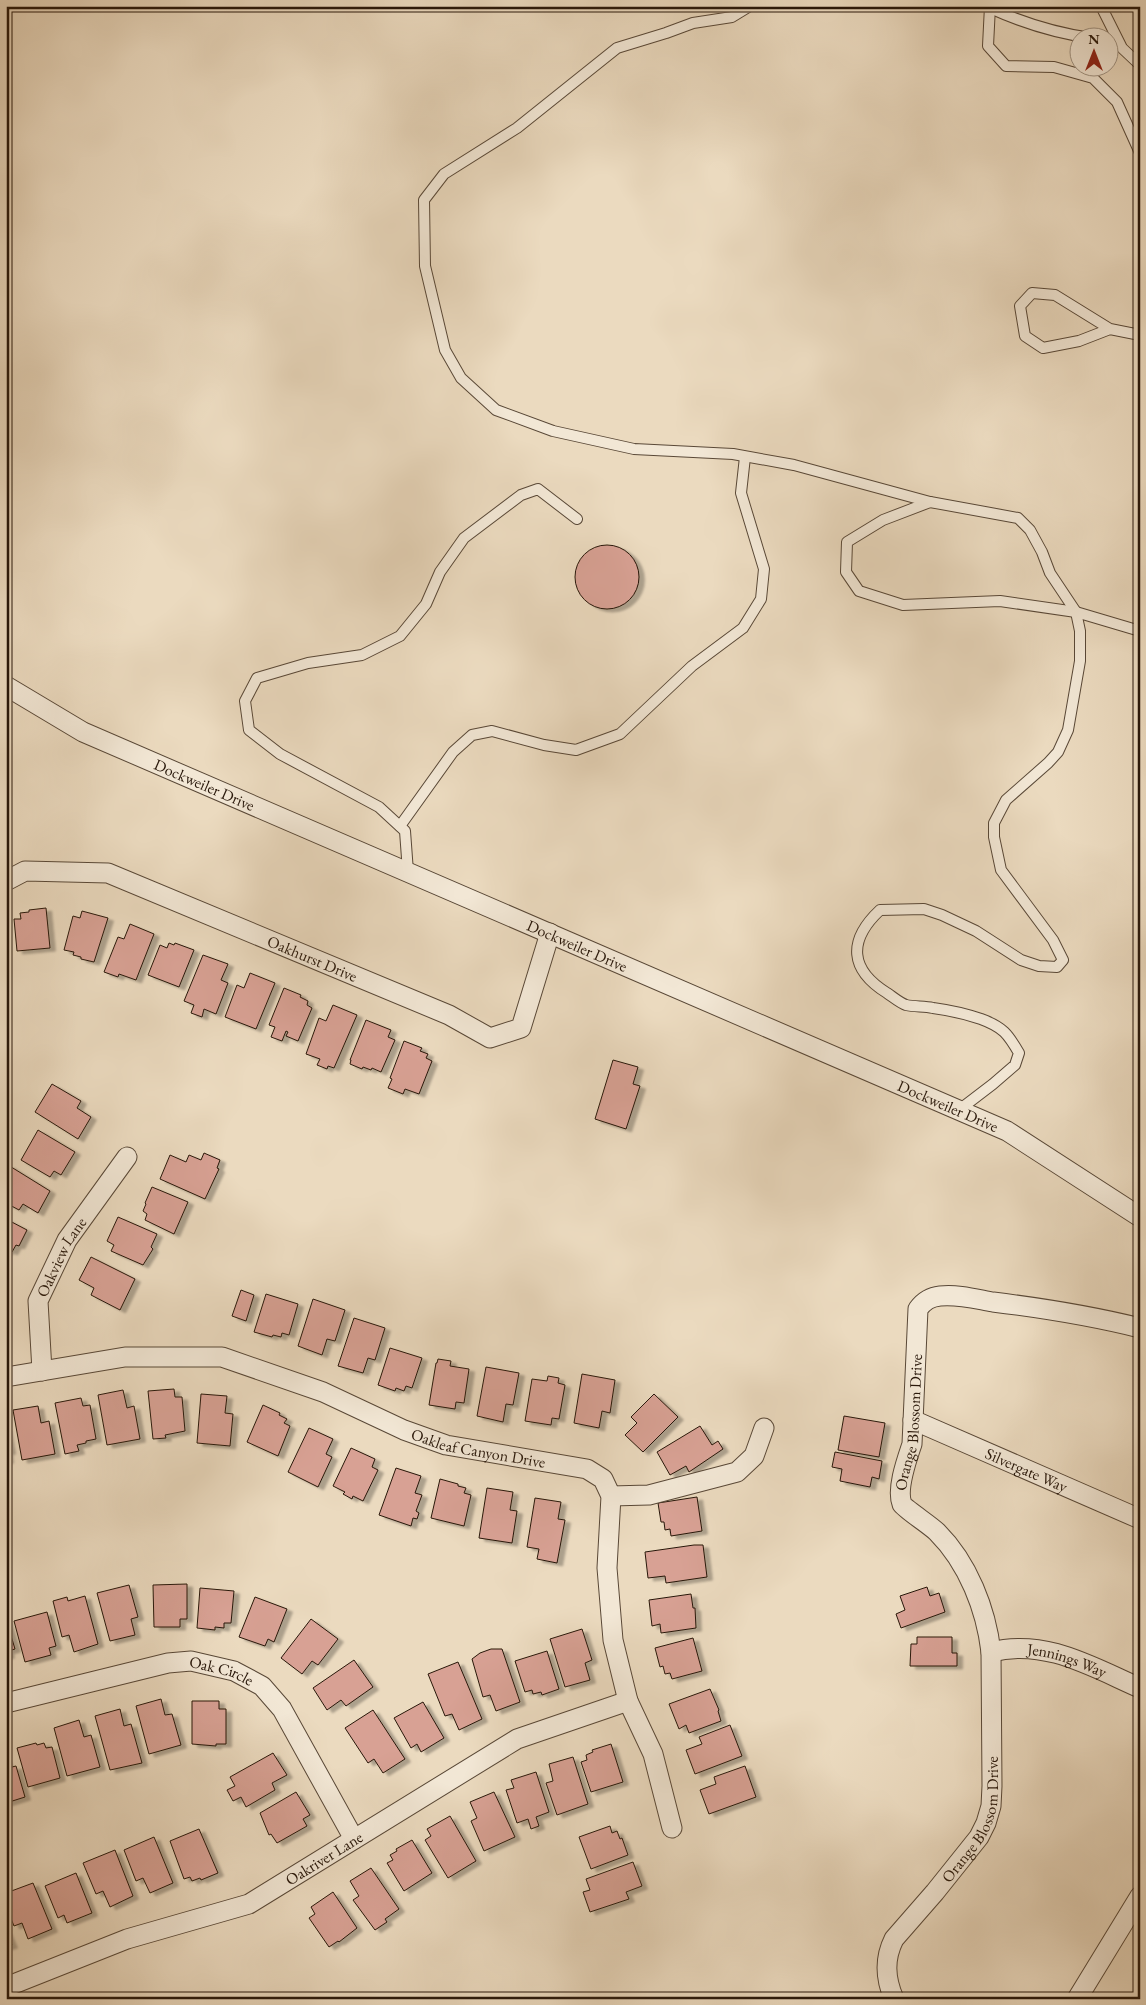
<svg xmlns="http://www.w3.org/2000/svg" width="1146" height="2005" viewBox="0 0 1146 2005" font-family="'EB Garamond',serif">
<defs>
<filter id="shadow"><feDropShadow dx="5.5" dy="3" stdDeviation="1" flood-color="#0004"/></filter>
</defs>
<rect width="100%" height="100%" fill="#ebdabf"/>
<filter id="stains"><feTurbulence type="fractalNoise" baseFrequency=".004" numOctaves="4"/><feColorMatrix values="0 0 0 0 .2 0 0 0 0 .09 0 0 0 0 .02 0 0 0 .5 -.17"/></filter>
<radialGradient id="worn" r=".72"><stop offset=".6" stop-color="#630" stop-opacity="0"/><stop offset="1" stop-color="#630" stop-opacity=".3"/></radialGradient>
<g fill="#d8a194" stroke="#28170a" filter="url(#shadow)">
<circle cx="607" cy="577" r="32"/>
<path d="M46,908l4,40 -33,3 -3,-32h7l-1,-6 9,-1v-2z"/>
<path d="M82,911l26,7 -14,44 -13,-3v-2l-8,-2 1,-3 -10,-2 9,-34 7,2z"/>
<path d="M130,924l24,10 -18,46 -17,-6 -1,3 -14,-5 14,-35 6,2z"/>
<path d="M169,943l5,2 1,-2 19,7 -15,37 -31,-12 12,-30 7,3z"/>
<path d="M203,955l25,9 -7,16 7,3 -12,31 -12,-5 -2,8 -11,-4 3,-8 -10,-4z"/>
<path d="M250,973l25,10 -19,46 -31,-12 12,-32 7,3z"/>
<path d="M284,988l17,7 -1,2 8,4 -1,4 5,3 -14,33 -12,-5 2,-4 -2,-1 -4,10 -11,-4 4,-10 -6,-2z"/>
<path d="M333,1005l24,10 -23,53 -6,-2 -1,3 -10,-4 3,-6 -14,-5 13,-36 7,3z"/>
<path d="M366,1020l25,10 -3,7 7,3 -14,32 -9,-4 -1,2 -8,-3 -1,2 -12,-5 1,-4h-1z"/>
<path d="M404,1041l18,7 -2,3 8,3 -2,4 6,3 -13,33 -14,-5 -2,5 -15,-6 4,-9 -2,-1z"/>
<path d="M613,1060l25,7 -5,17 7,2 -14,43 -31,-10z"/>
<path d="M52,1084l29,17 -4,7 14,9 -13,22 -43,-27z"/>
<path d="M38,1130l37,22 -14,23 -7,-4 -4,6 -29,-17z"/>
<path d="M204,1153l16,7 -3,8 2,1 -14,30 -45,-20 10,-24 16,7 3,-7 12,5z"/>
<path d="M8,1165l42,26 -12,22 -15,-9 -4,6 -13,-7z"/>
<path d="M152,1187l36,15 -14,32 -29,-14 2,-6 -4,-3 3,-7 -1,-1z"/>
<path d="M118,1217l39,17 -6,13 2,2 -10,16 -32,-14 3,-6 -7,-4z"/>
<path d="M6,1219l21,11 -8,16 -3,-1 -4,7 -4,-2 -2,3z"/>
<path d="M91,1257l44,22 -15,31 -29,-15 3,-7 -15,-8z"/>
<path d="M241,1290l13,5 -8,26 -14,-5z"/>
<path d="M266,1294l32,10 -9,31 -7,-2 -1,4 -8,-2 -1,2 -18,-5z"/>
<path d="M313,1299l32,11 -10,31 -8,-2 -5,16 -24,-9z"/>
<path d="M354,1318l31,10 -10,32 -7,-2 -5,15 -25,-7z"/>
<path d="M390,1348l32,10 -10,30 -6,-2 -2,5 -8,-3 -1,3 -17,-6z"/>
<path d="M438,1359l13,2 -1,5 19,3 -5,34 -8,-1 -1,7 -26,-4 7,-42h1z"/>
<path d="M486,1367l33,6 -6,32 -7,-1 -3,18 -26,-6z"/>
<path d="M582,1374l33,6 -5,33 -8,-2 -3,17 -25,-5z"/>
<path d="M548,1376l11,2 -1,5 7,2 -6,34 -7,-1 -1,7 -26,-4 7,-42 15,2z"/>
<path d="M174,1389l1,8h7l3,34 -20,4 1,3 -13,1 -5,-48z"/>
<path d="M123,1390l4,18 7,-2 6,33 -33,6 -9,-50z"/>
<path d="M201,1394l26,2 -2,17 8,1 -3,32 -33,-3z"/>
<path d="M654,1394l24,23 -35,35 -18,-17 12,-12 -6,-6z"/>
<path d="M81,1398l2,8 7,-1 6,34 -10,2v2l-9,2 2,6 -14,3 -10,-51z"/>
<path d="M263,1405l17,8 -1,2 8,4 -3,4 6,3 -12,30 -31,-14z"/>
<path d="M38,1406l3,17 8,-2 6,33 -33,6 -9,-50z"/>
<path d="M844,1416l41,7 -6,34 -41,-7z"/>
<path d="M700,1426l12,19 6,-4 5,8 -34,23 -3,-6 -16,9 -13,-23z"/>
<path d="M6,1428l4,23 -3,1 1,8 -2,1z"/>
<path d="M309,1428l24,11 -7,15 6,3 -14,30 -30,-15z"/>
<path d="M351,1448l24,11 -3,8 6,3 -15,31 -10,-5 -1,3 -9,-5 2,-2 -12,-6z"/>
<path d="M835,1452l47,9 -3,18 -7,-2 -2,10 -30,-6 2,-12 -10,-2z"/>
<path d="M396,1468l25,8 -6,17 7,2 -6,16 3,2 -2,6 -4,-1 -2,8 -32,-11z"/>
<path d="M440,1479l18,5v2l8,2 -2,5 7,2 -7,31 -33,-8z"/>
<path d="M487,1488l26,4 -3,18 7,1 -5,32 -33,-5z"/>
<path d="M697,1497l5,34 -31,5 -1,-7 -5,1 -1,-8h-3l-3,-19z"/>
<path d="M535,1498l26,4 -3,17 7,1 -8,43 -20,-4 2,-10 -12,-2z"/>
<path d="M694,1545h9l4,32 -41,6 -1,-7 -17,2 -3,-26z"/>
<path d="M187,1584v35h-7v8h-26l-1,-42z"/>
<path d="M129,1585l9,32 -7,2 4,16 -25,6 -13,-48z"/>
<path d="M927,1587l3,9 9,-3 6,19 -44,16 -5,-14 9,-4 -5,-14z"/>
<path d="M200,1588l34,3 -3,32h-7v5l-9,-1v3l-18,-2z"/>
<path d="M691,1594l2,14h2l1,20 -35,5 -1,-9 -8,2 -3,-26z"/>
<path d="M85,1596l13,48 -24,8 -5,-17 -7,2 -9,-36 14,-4 1,4z"/>
<path d="M255,1597l32,12 -13,33 -6,-3 -3,7 -26,-9z"/>
<path d="M47,1612l9,34 -7,2 2,7 -26,7 -11,-41z"/>
<path d="M6,1619l9,30 -7,2 1,4 -3,1z"/>
<path d="M311,1619l27,20 -20,26 -6,-4 -10,13 -21,-16z"/>
<path d="M582,1629l10,31 -7,3 5,17 -25,7 -15,-48z"/>
<path d="M917,1637h35v16h5v13h-47l1,-22h6z"/>
<path d="M693,1638l9,33 -30,8 -2,-6 -5,1 -2,-8 -3,1 -5,-19z"/>
<path d="M491,1649h11l18,53 -24,9 -6,-16 -7,2 -11,-38 8,-6z"/>
<path d="M547,1651l12,38 -17,6 -1,-3 -8,2 -1,-4 -7,2 -10,-31z"/>
<path d="M354,1660l19,27 -27,19 -5,-6 -14,10 -14,-22z"/>
<path d="M458,1662l24,57 -23,11 -7,-16 -7,2 -17,-42z"/>
<path d="M710,1689l9,21 -1,1 3,10 -32,12 -3,-8 -7,4 -10,-25z"/>
<path d="M161,1699l4,16 7,-1 9,31 -32,9 -13,-48z"/>
<path d="M192,1701h27v8h7v35h-10v2l-24,-2z"/>
<path d="M423,1702l21,36 -23,14 -4,-8 -6,4 -17,-30z"/>
<path d="M120,1709l4,17 7,-2 11,39 -32,7 -15,-54z"/>
<path d="M373,1710l32,49 -22,14 -9,-14 -6,4 -23,-35z"/>
<path d="M79,1720l5,17 7,-2 9,32 -33,9 -13,-48z"/>
<path d="M730,1725l12,31 -47,18 -9,-24 16,-6 -3,-7z"/>
<path d="M36,1743l1,2 7,-2 2,5 6,-1 8,31 -32,9 -11,-39z"/>
<path d="M611,1744l12,38 -32,10 -10,-30 6,-2 -1,-5 7,-3 -1,-2z"/>
<path d="M273,1753l14,22 -15,8 3,7 -29,17 -5,-10 -8,4 -6,-11 8,-4 -5,-9z"/>
<path d="M573,1757l15,47 -31,11 -11,-32 7,-2 -4,-17z"/>
<path d="M6,1760l2,8 8,-2 9,31 -19,6z"/>
<path d="M745,1766l11,31 -47,17 -9,-24 16,-6 -2,-7z"/>
<path d="M536,1772l13,40 -13,5 3,9 -8,3 -3,-10 -11,4 -11,-33 8,-2 -3,-8z"/>
<path d="M296,1792l14,23 -7,4 4,7 -30,17 -6,-9 -2,1 -9,-22z"/>
<path d="M494,1792l21,45 -31,14 -13,-30 6,-3 -7,-16z"/>
<path d="M450,1816l26,45 -28,17 -23,-38 6,-4 -4,-7z"/>
<path d="M610,1826l2,7 5,-2 3,8 2,-1 6,17 -37,14 -12,-32z"/>
<path d="M199,1829l19,44 -17,7 -1,-2 -8,3 -2,-4 -6,2 -14,-38z"/>
<path d="M154,1837l19,46 -23,10 -7,-15 -7,3 -12,-31z"/>
<path d="M412,1840l20,33 -28,18 -17,-28 6,-3 -3,-5 7,-4 -1,-2z"/>
<path d="M115,1850l18,46 -23,11 -7,-16 -7,3 -13,-31z"/>
<path d="M633,1862l9,24 -16,6 3,7 -39,13 -7,-20 7,-2 -4,-11z"/>
<path d="M371,1868l28,41 -14,10 2,3 -12,8 -22,-30 6,-4 -9,-15z"/>
<path d="M76,1873l16,40 -25,10 -3,-8 -6,3 -13,-32z"/>
<path d="M33,1883l19,46 -24,10 -6,-16 -8,3 -8,-20v-13z"/>
<path d="M333,1892l24,36 -18,14 -1,-1 -9,6 -20,-29 6,-4 -4,-7z"/>
<path d="M6,1931l6,14 -6,2z"/>
</g>
<g fill="none" stroke-linecap="round" stroke-linejoin="round">
<defs>
<g id="service">
<path d="M750,6l-18,11 -39,6 -27,10 -49,15 -100,80 -73,46 -20,26 1,66 20,84 16,28 35,32 57,21 81,18 99,5 61,11 136,37 88,16 12,12 12,22 8,21 26,39 4,19v30l-12,69 -10,22 -10,11 -42,37 -12,23v14l7,33 52,70 10,20 -6,7 -18,-1 -18,-6 -45,-29 -34,-16 -18,-6 -44,1c-33,31 -30,60 7,83 6,4 13,10 19,12 9,2 18,1 27,3 15,2 33,6 48,11 22,8 27,15 38,34l-4,12 -22,19 -34,26"/>
<path d="M990,6l-2,40 18,20 48,1 39,11 24,24 23,51"/>
<path d="M1101,6l21,42 18,17"/>
<path d="M990,8c33,15 65,25 101,30"/>
<path d="M1110,329l-31,12 -36,7 -18,-12 -5,-30 12,-13 23,2 55,34 30,6"/>
<path d="M930,502l-47,18 -36,22 -1,30 13,19 44,14 97,-4 76,11 64,19"/>
<path d="M400,826l53,-74 19,-17 20,-4 52,14 32,5 44,-16 72,-68 51,-38 18,-29 3,-30 -23,-76 4,-36"/>
<path d="M408,872l-3,-41 -26,-24 -99,-53 -31,-24 -4,-29 12,-23 51,-15 54,-8 38,-19 26,-32 14,-32 24,-34 57,-43 17,-6 39,30"/>
</g>
<g id="minor">
<path id="s1" d="M6,686l77,46 924,399 133,86"/>
<path id="s2" d="M6,881l19,-10 83,2 341,142 41,23 31,-10 29,-95"/>
<path id="s3" d="M42,1371l-4,-70 29,-61 60,-83"/>
<path id="s4" d="M6,1377l119,-20h97l101,35 81,38 42,15 141,24 16,10 8,17 -4,72 6,72 15,61 25,53 19,74"/>
<path id="s5" d="M913,1420l227,99"/>
<path d="M611,1496l38,-1 88,-23 17,-16 10,-28"/>
<path id="s6" d="M991,1652c54,-14 101,15 149,36"/>
<path id="s7" d="M6,1703l162,-40 23,-2 43,10 28,15 20,23 72,130"/>
<path id="s8" d="M6,1987l121,-48 122,-35 268,-165 111,-38"/>
<path id="s9" d="M894,1999c-9,-21 -10,-40 0,-60l41,-47 44,-55 7,-14 5,-17 1,-20 -1,-134c-5,-43 -23,-89 -54,-120 -7,-7 -32,-23 -35,-28 -6,-15 5,-45 10,-60l6,-135c6,-8 12,-12 22,-13 18,-2 36,3 53,6 49,6 99,14 147,26"/>
<path d="M1077,1999l63,-103"/>
</g>
</defs>
<use href="#service" stroke="#594837" stroke-width="12"/>
<use href="#minor" stroke="#594837" stroke-width="21"/>
<use href="#service" stroke="#f2e7d5" stroke-width="10"/>
<use href="#minor" stroke="#f2e7d5" stroke-width="19"/>
</g>
<g text-anchor="middle" stroke-width="4.5" stroke-linejoin="round" paint-order="stroke">
<g font-size="16" fill="#28170a" stroke="#f2e7d5">
<text dy="6" stroke="none"><textPath href="#s1" startOffset="222">Dockweiler Drive</textPath></text>
<text dy="6" stroke="none"><textPath href="#s1" startOffset="628">Dockweiler Drive</textPath></text>
<text dy="6" stroke="none"><textPath href="#s2" startOffset="326">Oakhurst Drive</textPath></text>
<text dy="6" stroke="none"><textPath href="#s1" startOffset="1032">Dockweiler Drive</textPath></text>
<text dy="6" stroke="none"><textPath href="#s3" startOffset="120">Oakview Lane</textPath></text>
<text dy="6" stroke="none"><textPath href="#s9" startOffset="644">Orange Blossom Drive</textPath></text>
<text dy="6" stroke="none"><textPath href="#s4" startOffset="491">Oakleaf Canyon Drive</textPath></text>
<text dy="6" stroke="none"><textPath href="#s5" startOffset="124">Silvergate Way</textPath></text>
<text dy="6" stroke="none"><textPath href="#s6" startOffset="78">Jennings Way</textPath></text>
<text dy="6" stroke="none"><textPath href="#s7" startOffset="222">Oak Circle</textPath></text>
<text dy="6" stroke="none"><textPath href="#s9" startOffset="209">Orange Blossom Drive</textPath></text>
<text dy="6" stroke="none"><textPath href="#s8" startOffset="345">Oakriver Lane</textPath></text>
</g>
</g>
<rect width="1146" height="2005" fill="none" stroke="#ebdabf" stroke-width="25"/>
<rect x="8" y="8" width="1131" height="1990" fill="none" stroke="#28170a" stroke-width="2.5"/>
<rect x="12" y="12" width="1121" height="1980" fill="none" stroke="#28170a"/>
<g transform="translate(1094 52)"><circle r="24" fill="#f2e7d5" stroke="#a19484"/>
<path d="M0-4L9 19L0 12L-9 19Z" fill="#8f2418"/>
<text y="-8" font-size="14" font-weight="bold" text-anchor="middle" fill="#28170a">N</text>
</g>
<rect width="100%" height="100%" filter="url(#stains)"/>
<rect width="100%" height="100%" fill="url(#worn)"/>
</svg>
